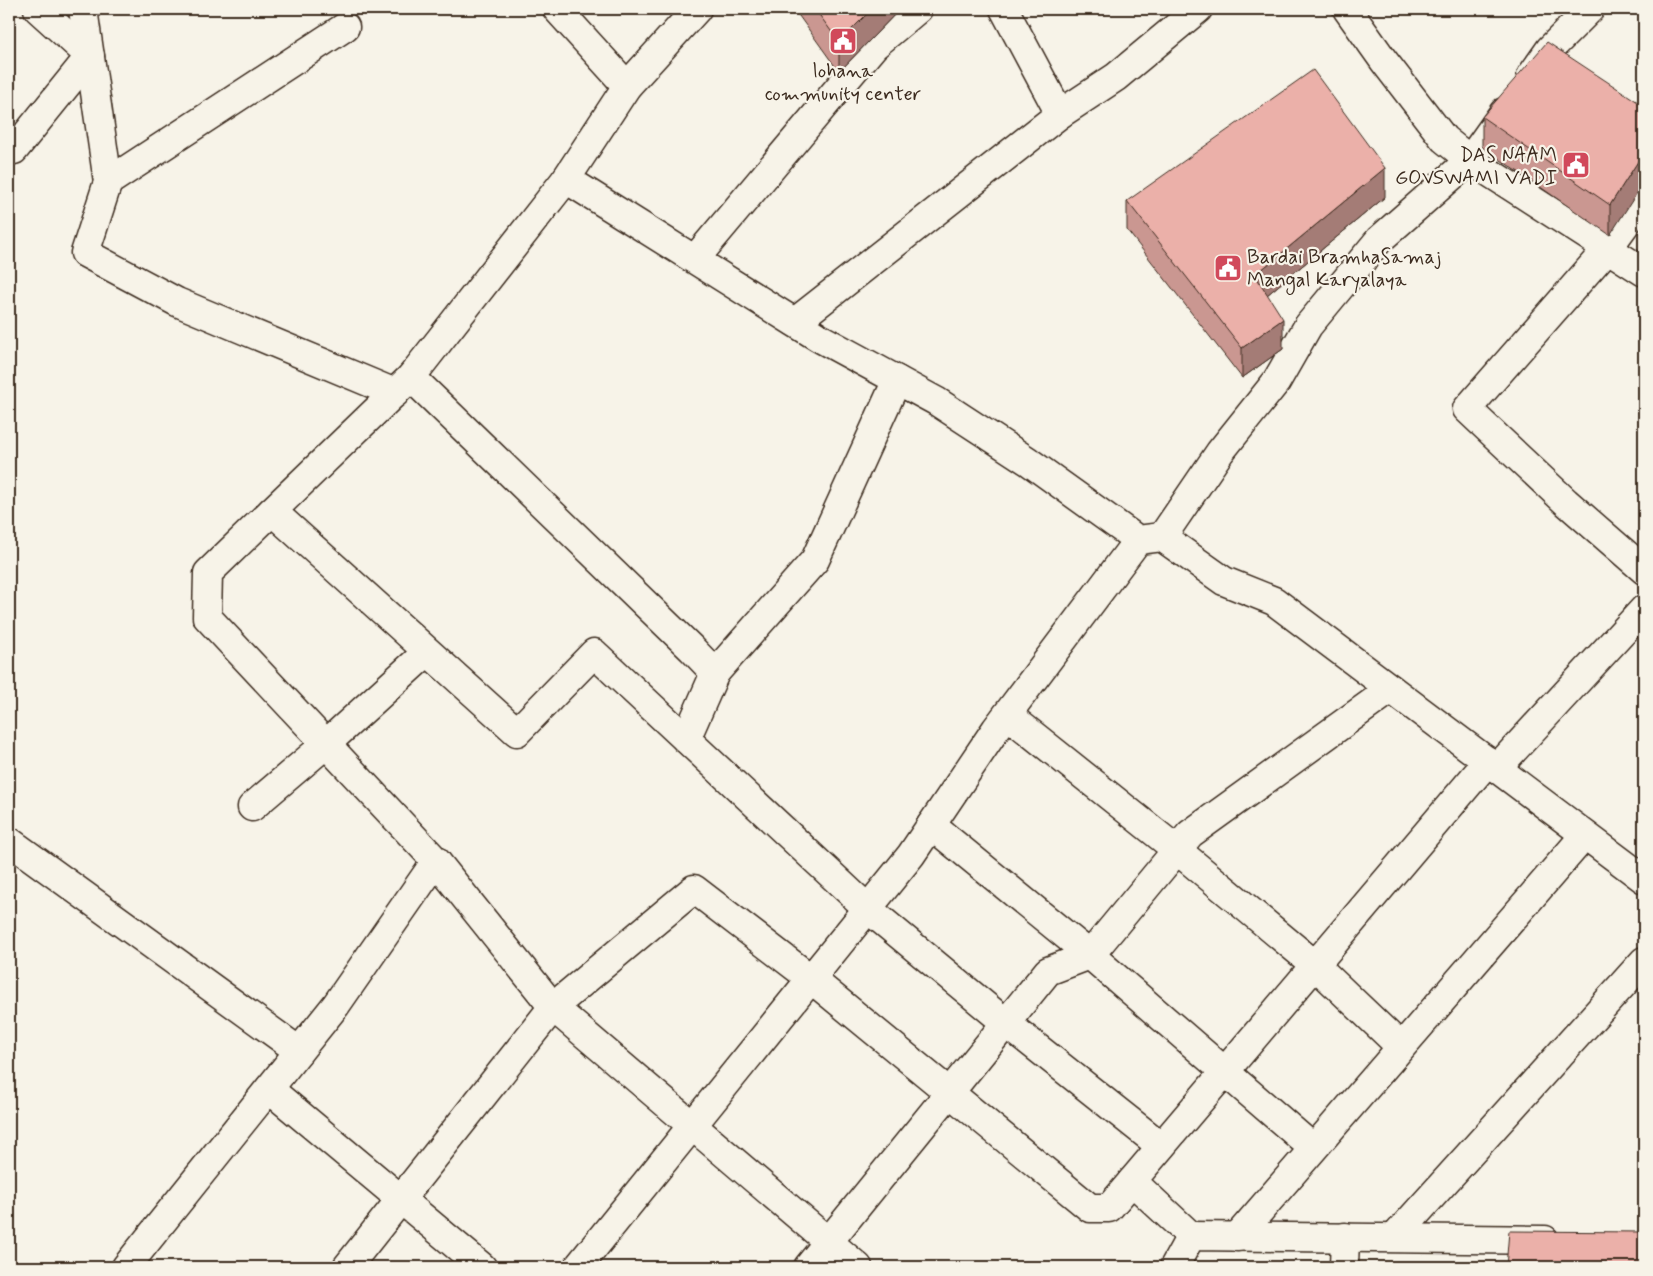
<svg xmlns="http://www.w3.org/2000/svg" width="1653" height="1276" viewBox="0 0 1653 1276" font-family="Mynerve,sans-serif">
<rect width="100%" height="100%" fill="#f7f3e8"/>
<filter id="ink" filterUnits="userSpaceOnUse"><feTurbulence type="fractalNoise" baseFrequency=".02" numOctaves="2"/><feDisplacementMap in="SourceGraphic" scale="10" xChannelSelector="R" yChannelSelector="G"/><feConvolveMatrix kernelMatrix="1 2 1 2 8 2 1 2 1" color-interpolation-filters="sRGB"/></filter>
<g filter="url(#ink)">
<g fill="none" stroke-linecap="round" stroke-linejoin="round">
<defs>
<g id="minor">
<path d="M83,9l25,173 -23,71 92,49 218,91"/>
<path d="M557,9l70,77"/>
<path d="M697,9l-70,77 -61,93 -155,198 281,272 23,24 100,-113 82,-180"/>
<path d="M1004,9l56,105"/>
<path d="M1347,9l37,52 60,78 26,21 174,112"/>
<path d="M1531,76l19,-27 40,-40"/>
<path d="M14,150l76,-94 -52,-47"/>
<path d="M566,179l252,158 118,64 92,60 110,79"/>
<path d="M108,182l237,-155"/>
<path d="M1644,199l-36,49 -141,161 99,93 78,68"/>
<path d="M695,259l179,-213 44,-37"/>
<path d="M795,322l265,-208 56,-37 82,-68"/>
<path d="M411,377l-139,134 245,221 77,-79 273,255 139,115 155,123"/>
<path d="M272,511l-64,62 -1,44 229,244 117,146 141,-118 116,89 280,230h19l23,-27"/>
<path d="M1162,537l58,-85 56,-70 32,-56 71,-86 91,-80 34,-48"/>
<path d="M1008,715l169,135 138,115 86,82"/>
<path d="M686,739l29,-66"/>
<path d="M1497,768l147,-159"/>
<path d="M252,807l74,-63 101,-92"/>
<path d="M931,825l159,130 223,193"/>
<path d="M9,841l290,210"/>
<path d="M269,1089l213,178"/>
<path d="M1191,1236l-59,-55 356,-420"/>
<path d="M1237,1237l348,-402"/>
<path d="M1395,1237l249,-276"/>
<path d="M126,1267l210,-262 100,-144"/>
<path d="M347,1267l206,-260 305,260"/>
<path d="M578,1267l333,-412 85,-126 142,-189 24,-3 62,44 50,20 370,278"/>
<path d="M808,1267l240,-296 42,-16 100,-121 201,-145"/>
<path d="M1174,1267l17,-31 354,4"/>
<path d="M1344,1267l1,-30"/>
</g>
</defs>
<use href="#minor" stroke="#3b2a1e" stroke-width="31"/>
<use href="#minor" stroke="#f7f3e8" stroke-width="28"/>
</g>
<g fill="#ca9791" stroke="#3b2a1e">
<path d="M794,9h106l-61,63z"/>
<path d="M1644,106l-34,129 -128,-88v-30z"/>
<path d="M1385,197l-118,98 16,54 -41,29 -115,-148v-29z"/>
</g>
<g fill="#a47b76" stroke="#3b2a1e">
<path d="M872,9h28l-61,63v-30z"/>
<path d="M1644,152v30l-34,53v-30z"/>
<path d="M1385,168v29l-130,108v-30z"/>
<path d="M1283,319v30l-41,29v-30z"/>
</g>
<g fill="#ebb0a9" stroke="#3b2a1e">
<path d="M815,9h57l-33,33z"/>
<path d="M1547,42l97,64v46l-34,53 -128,-88z"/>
<path d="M1313,70l72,98 -130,107 28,44 -41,29 -115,-147z"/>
<path d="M1509,1231l135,1v35h-138z"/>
</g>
</g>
<defs>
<symbol id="civic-square" viewBox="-11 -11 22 22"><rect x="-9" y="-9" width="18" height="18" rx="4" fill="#d1495b" stroke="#f7f3e8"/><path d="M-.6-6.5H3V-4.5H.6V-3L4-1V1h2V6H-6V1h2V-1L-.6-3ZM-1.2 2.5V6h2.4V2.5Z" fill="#fff"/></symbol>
</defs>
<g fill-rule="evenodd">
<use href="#civic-square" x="827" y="25" width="32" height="32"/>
<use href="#civic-square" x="1560" y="149" width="32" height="32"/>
<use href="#civic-square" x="1212" y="252" width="32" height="32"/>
</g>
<g text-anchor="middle" stroke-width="4.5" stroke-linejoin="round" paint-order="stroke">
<g font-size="20" fill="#3b2a1e" stroke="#f7f3e8">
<text x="843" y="77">lohana<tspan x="843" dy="23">community center</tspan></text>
<text x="1557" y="161" text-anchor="end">DAS NAAM<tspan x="1557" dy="23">GOVSWAMI VADI</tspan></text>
<text x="1247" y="263" text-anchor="start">Bardai BramhaSamaj<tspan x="1247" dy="23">Mangal Karyalaya</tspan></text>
</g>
</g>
<rect width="1653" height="1276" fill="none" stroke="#f7f3e8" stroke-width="30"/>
<rect x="15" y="15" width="1623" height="1246" fill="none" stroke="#3b2a1e" stroke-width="2" filter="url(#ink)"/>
</svg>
